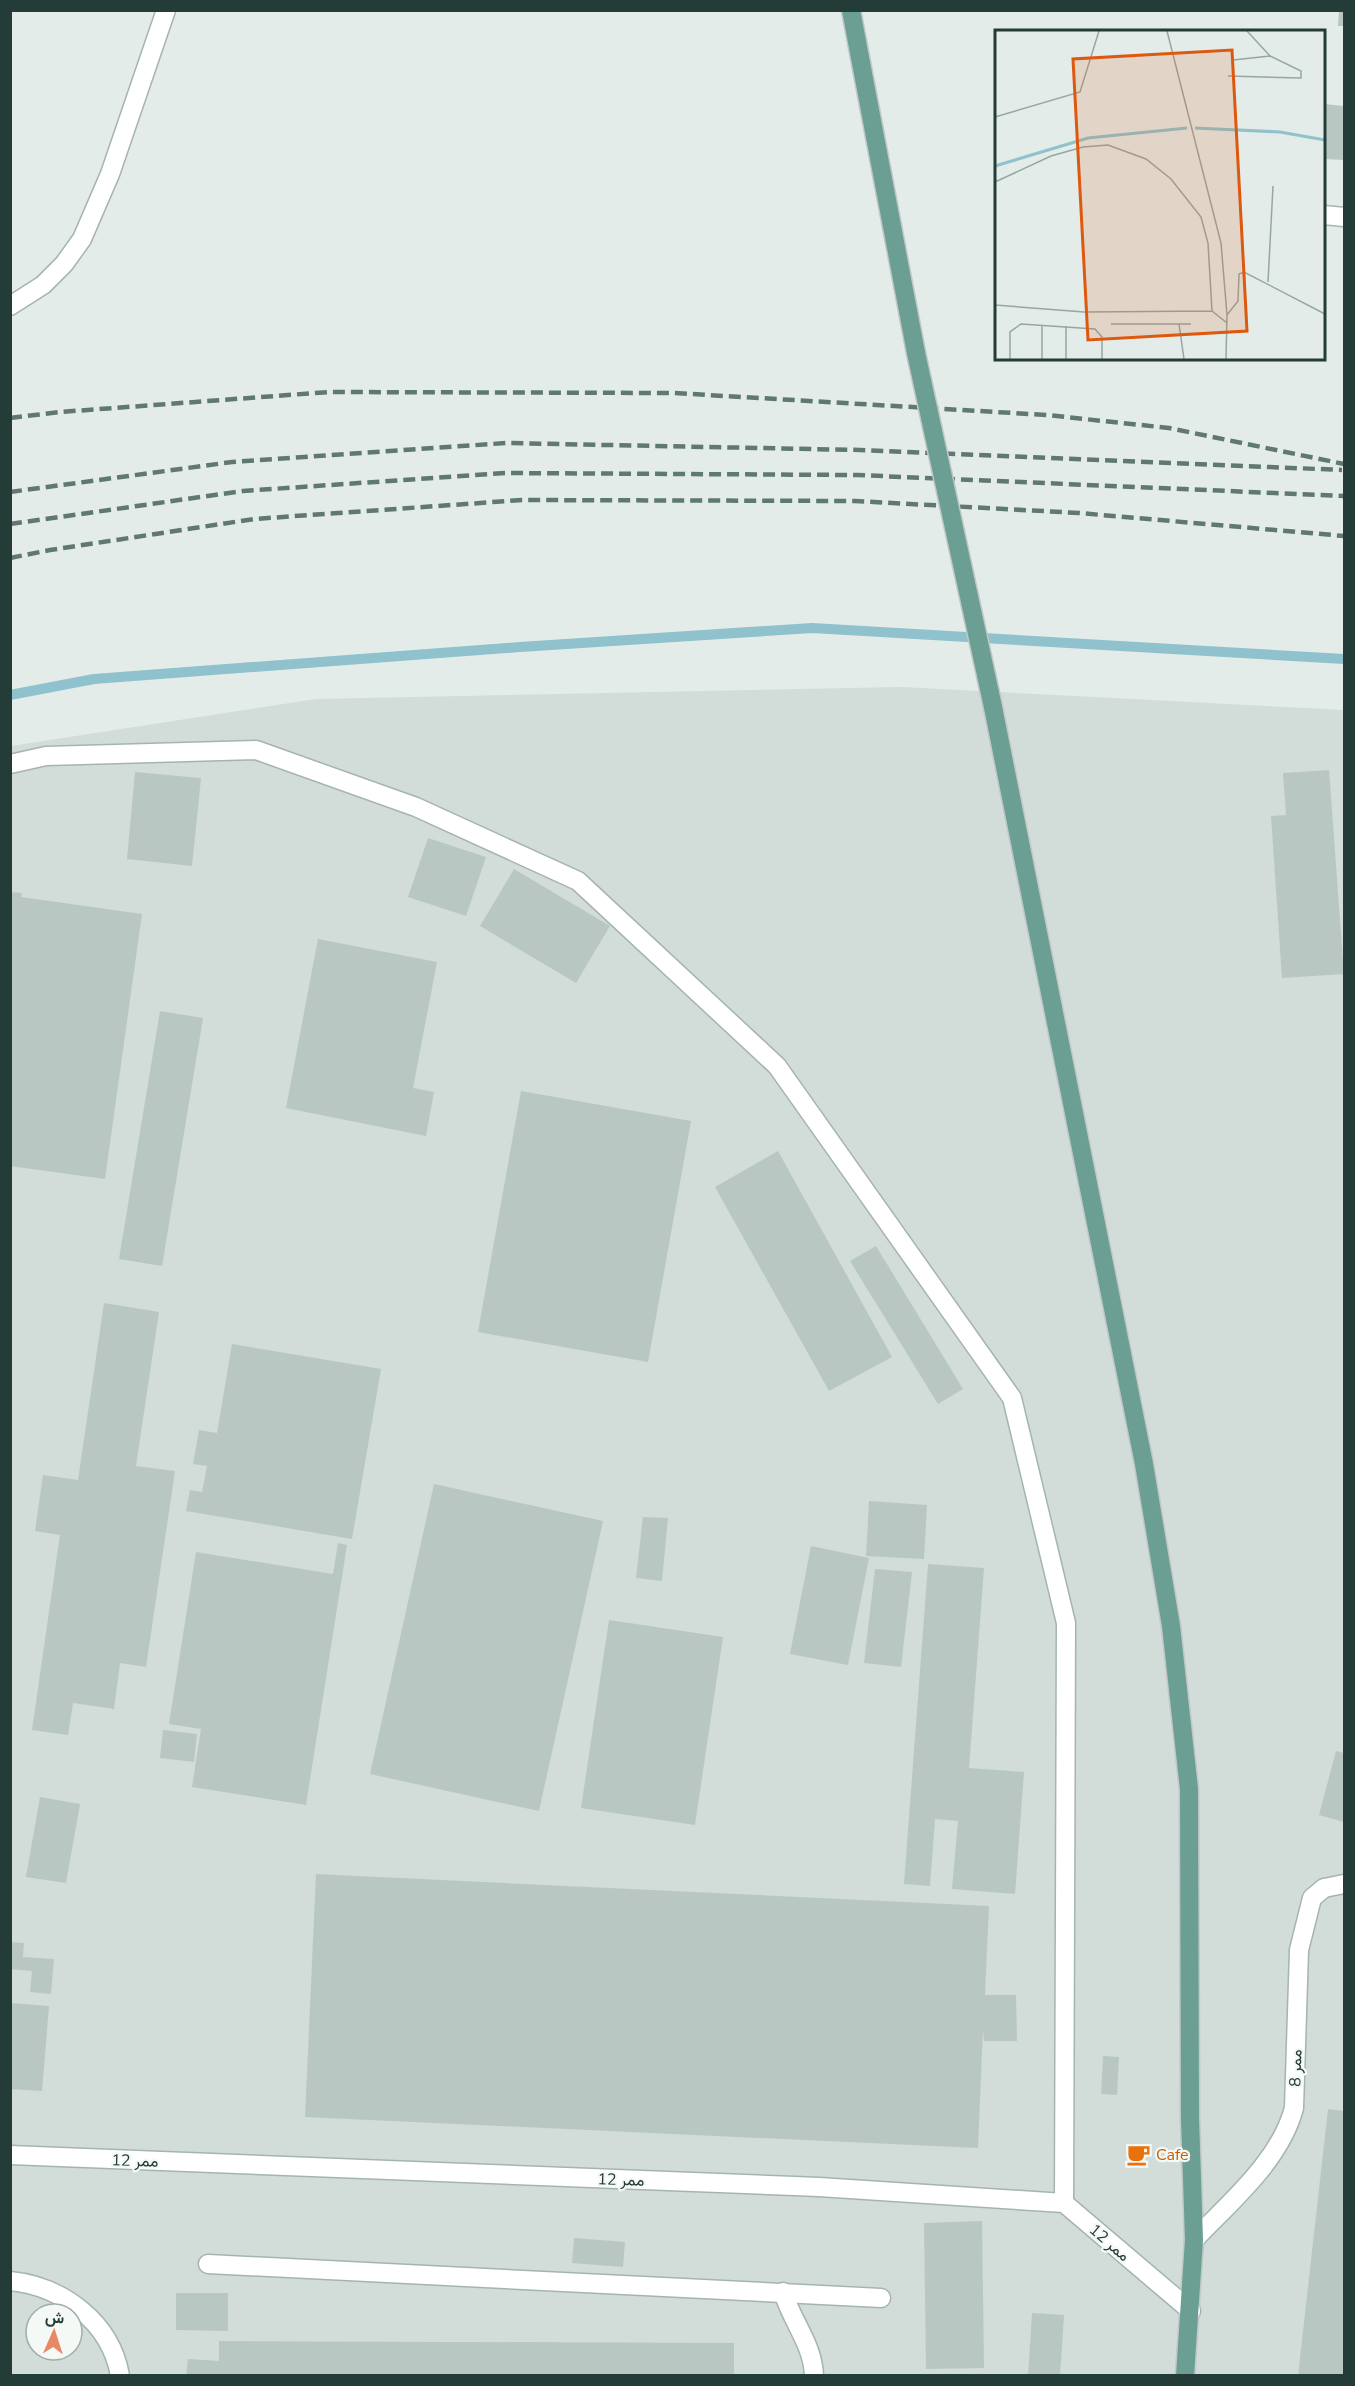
<svg xmlns="http://www.w3.org/2000/svg" width="1355" height="2386" viewBox="0 0 1355 2386" font-family="'Nunito Sans',Vazirmatn,sans-serif">
<rect width="100%" height="100%" fill="#e3ece9"/>
<path fill="#d2dcd8" fill-rule="evenodd" d="M901,687l443,23v1665l-1333,1v-1630l305,-47zM36,2314h36v36h-36z"/>
<g fill="none" stroke-linecap="round" stroke-linejoin="round">
<path stroke="#8fc2cd" stroke-width="10" d="M10,695l84,-16 426,-32 292,-19 532,31"/>
</g>
<g fill="#b9c7c2">
<path d="M1339,10h5v16h-6z"/>
<path d="M1324,104l20,2v54l-20,-1z"/>
<path d="M1329,770l15,204 -62,4 -11,-162 15,-1 -3,-42z"/>
<path d="M135,772l66,6 -9,88 -65,-7z"/>
<path d="M428,838l58,19 -20,59 -58,-19z"/>
<path d="M514,869l96,57 -34,57 -96,-57z"/>
<path d="M10,892l12,1 -1,4 121,17 -37,265 -95,-13z"/>
<path d="M318,939l119,23 -24,126 21,4 -8,44 -140,-28z"/>
<path d="M160,1011l43,7 -41,248 -43,-7z"/>
<path d="M521,1091l170,30 -43,241 -170,-30z"/>
<path d="M778,1151l114,206 -63,34 -114,-204z"/>
<path d="M876,1246l87,143 -25,15 -88,-143z"/>
<path d="M104,1303l55,9 -23,154 39,5 -29,196 -26,-4 -6,46 -41,-6 -5,32 -36,-5 28,-195 -25,-4 8,-56 35,5z"/>
<path d="M232,1344l149,25 -29,170 -166,-28 4,-21 12,2 5,-26 -14,-2 6,-34 18,3z"/>
<path d="M434,1484l169,37 -64,290 -169,-37z"/>
<path d="M869,1501l58,4 -3,54 -58,-3z"/>
<path d="M643,1517l25,1 -6,63 -26,-3z"/>
<path d="M338,1543l9,2 -41,260 -114,-18 9,-58 -32,-5 27,-172 137,22z"/>
<path d="M811,1546l58,12 -21,107 -58,-11z"/>
<path d="M928,1564l56,4 -15,200 55,4 -9,122 -63,-5 6,-68 -23,-2 -5,67 -26,-2z"/>
<path d="M875,1569l37,3 -11,95 -37,-4z"/>
<path d="M609,1620l114,17 -28,188 -114,-17z"/>
<path d="M163,1730l34,4 -3,28 -34,-4z"/>
<path d="M1336,1751l8,2v69l-25,-7z"/>
<path d="M40,1797l40,7 -14,79 -40,-6z"/>
<path d="M316,1874l673,32 -4,89h31l1,46h-33l-1,-12 -5,119 -673,-31z"/>
<path d="M10,1942l14,1 -1,14 31,2 -3,35 -21,-2 2,-21 -22,-2z"/>
<path d="M10,2003l39,3 -7,85 -32,-2z"/>
<path d="M1103,2056l16,1 -2,38 -16,-1z"/>
<path d="M1328,2109l16,2v265h-46z"/>
<path d="M982,2221l2,147 -58,1 -2,-146z"/>
<path d="M574,2238l51,4 -2,25 -51,-4z"/>
<path d="M176,2293h52v38l-52,-1z"/>
<path d="M1032,2313l32,2 -4,61h-32z"/>
<path d="M219,2341l515,2v33h-548l2,-17 31,2z"/>
</g>
<g fill="none" stroke-linecap="round" stroke-linejoin="round">
<defs>
<g id="service">
<path d="M10,306l33,-21 21,-21 18,-25 28,-65 56,-164"/>
<path d="M10,764l36,-8 210,-6 160,57 162,74 199,185 235,332 54,225 -2,580"/>
<path d="M10,2155l809,32 245,16 127,108"/>
<path d="M1194,2240c36,-38 86,-79 100,-132l5,-158 13,-52 12,-10 20,-4"/>
<path d="M208,2264l673,34"/>
<path d="M10,2281c52,5 101,41 110,95"/>
<path d="M783,2292c9,30 30,52 31,84"/>
</g>
<path id="minor" d="M1324,215l20,2"/>
<g id="primary">
<path d="M851,10l65,343"/>
<path d="M993,707l151,757 27,162 18,163 1,329 4,122 -9,136"/>
</g>
</defs>
<use href="#service" stroke="#a6b4b0" stroke-width="21"/>
<use href="#minor" stroke="#a6b4b0" stroke-width="21"/>
<use href="#primary" stroke="#c2c8c7" stroke-width="21"/>
<use href="#service" stroke="#fff" stroke-width="18"/>
<use href="#minor" stroke="#fff" stroke-width="18"/>
<use href="#primary" stroke="#6b9f93" stroke-width="18"/>
<g stroke="#5f7872" stroke-width="4.5" stroke-dasharray="12 6" stroke-linecap="butt">
<path d="M10,418l50,-6 269,-20 345,1 373,22 122,13 175,36"/>
<path d="M10,492l222,-30 274,-19 354,7 482,20"/>
<path d="M10,524l233,-33 262,-18 352,2 487,21"/>
<path d="M10,558l40,-8 204,-31 268,-19 333,1 224,12 265,23"/>
</g>
<defs>
<path id="primary-bridge" d="M916,353l77,354"/>
</defs>
<use href="#primary-bridge" stroke="#c2c8c7" stroke-width="21" stroke-linecap="butt"/>
<use href="#primary-bridge" stroke="#6b9f93" stroke-width="18"/>
</g>
<defs>
<symbol id="cafe-bare" viewBox="-9 -9 18 18"><path d="M-5.5-4.5H6V0H3Q3 3.5 0 3.5H-2.5Q-5.5 3.5-5.5 0ZM3-3.2v2h1.7v-2ZM-6 4.5H4V6H-6Z" fill="#e8710a" stroke="#f4f9f6" stroke-width="2.5" paint-order="stroke"/></symbol>
</defs>
<g fill-rule="evenodd">
<use href="#cafe-bare" x="1122" y="2138" width="33" height="33"/>
</g>
<g text-anchor="middle" stroke-width="4.5" stroke-linejoin="round" paint-order="stroke">
<g font-size="16" fill="#243c37" stroke="#f4f9f6">
<text transform="translate(1295 2068) rotate(-88)" y="6">ممر 8</text>
<text transform="translate(135 2160) rotate(2)" y="6">ممر 12</text>
<text transform="translate(621 2179) rotate(2)" y="6">ممر 12</text>
<text transform="translate(1110 2242) rotate(41)" y="6">ممر 12</text>
</g>
<g font-size="16" fill="#c56008" stroke="#f4f9f6" text-anchor="start">
<text x="1156" y="2160">Cafe</text>
</g>
</g>
<g transform="translate(995 30)">
<rect width="330" height="330" fill="#e3ece9"/>
<path fill="none" stroke="#8fc2cd" stroke-width="3" d="M200,98l85,4 45,8M0,136l93,-28 99,-10"/>
<path fill="none" stroke="#97a6a2" stroke-width="1.5" d="M172,1l54,212 6,72 -1,44M238,30l37,-4M233,46l73,2v-7l-31,-15 -23,-25M0,87l85,-25 19,-61M0,152l56,-26 32,-9 25,-2 38,14 25,20 30,38 7,26 4,68M273,252l5,-96M0,275l89,7 128,-1 15,12M232,285l11,-14 1,-27 5,-2 81,42M116,294h80M184,294l5,35M15,329v-27l11,-8 74,5 7,8v22M47,329v-34M71,329v-33"/>
<path fill="#de580e" fill-opacity="0.15" stroke="#de580e" stroke-width="3" d="M237,20l15,281 -159,9 -15,-281z"/>
<rect width="330" height="330" fill="none" stroke="#243c37" stroke-width="3"/>
</g>
<rect width="1355" height="2386" fill="none" stroke="#243c37" stroke-width="24"/>
<g transform="translate(54 2332) rotate(3)"><circle r="28" fill="#f4f9f6" stroke="#a1adaa" stroke-width="1.5"/>
<path d="M0-4.5L10 22L0 15L-10 22Z" fill="#e88965"/>
<text y="-9" font-size="16" font-weight="bold" text-anchor="middle" fill="#243c37">ش</text>
</g>
</svg>
